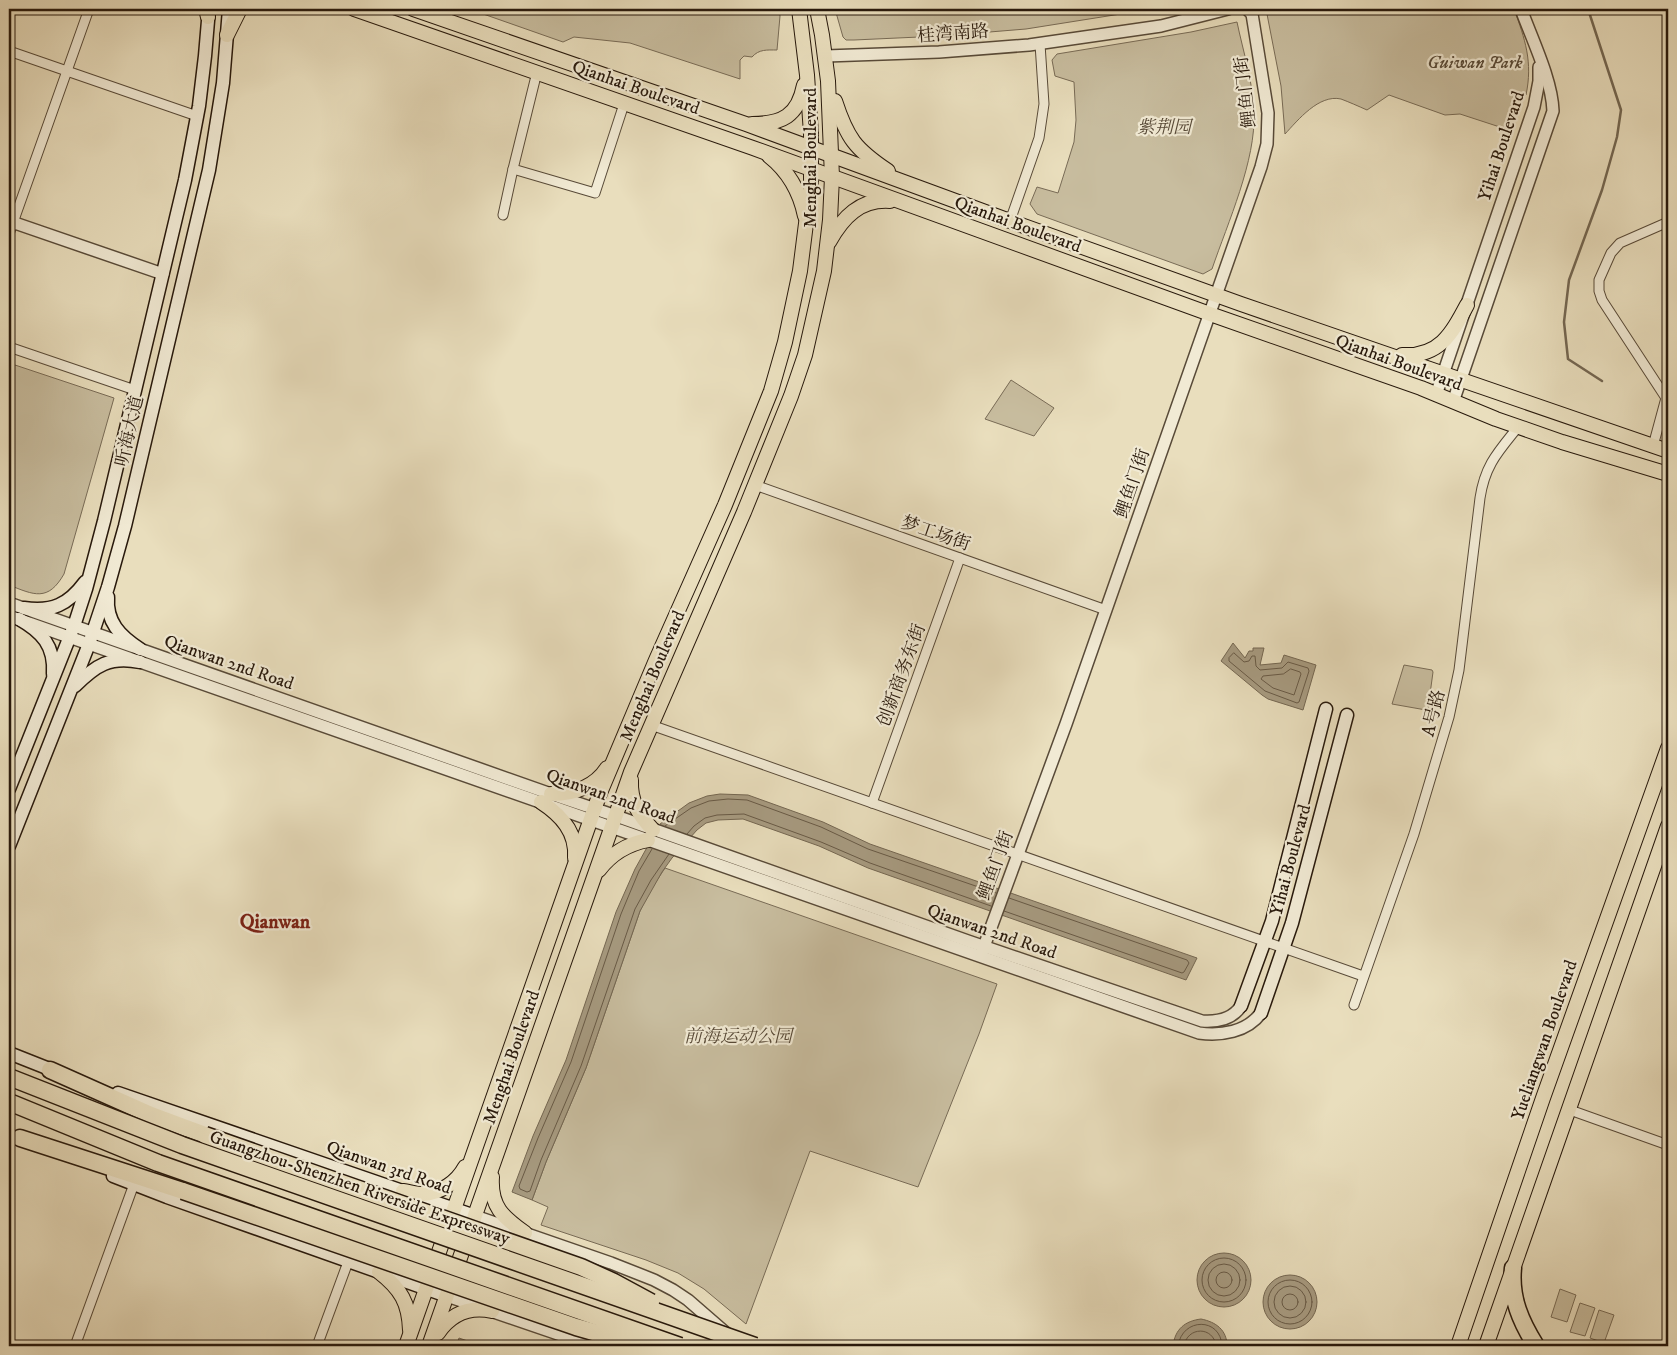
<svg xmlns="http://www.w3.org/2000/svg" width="1677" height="1355" viewBox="0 0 1677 1355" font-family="'IM FELL DW Pica','Noto Serif SC',serif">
<rect width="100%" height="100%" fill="#e9debd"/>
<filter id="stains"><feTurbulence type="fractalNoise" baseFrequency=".004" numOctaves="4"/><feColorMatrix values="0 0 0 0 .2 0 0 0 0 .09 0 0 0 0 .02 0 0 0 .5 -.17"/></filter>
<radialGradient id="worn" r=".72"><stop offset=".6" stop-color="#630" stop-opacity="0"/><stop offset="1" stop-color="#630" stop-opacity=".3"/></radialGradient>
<g fill="#c8bd9f" stroke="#786b56">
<path d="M469,9h310l1,7 -3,34c-10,0 -18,-1 -25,7l-8,-1 -4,4v19l-110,-36 -56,-6 -11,5z"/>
<path d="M835,9h317l-126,20 -85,7 -87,4h-8l-3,-3z"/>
<path d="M1266,9h248c11,30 19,53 12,86l-7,4 -10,31 -49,-16 -15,1 -56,-20 -22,15c-9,-4 -18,-8 -26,-11 -22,-5 -43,21 -56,35l-4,-48z"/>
<path d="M1237,22c6,29 16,60 17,90 2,49 -26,110 -42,157l-9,5 -166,-60 -7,-10 7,-17 21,6 16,-51 2,-22 -2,-38 -19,-6 -3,-16 5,-6 134,-22z"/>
<path d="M9,363l105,35 -50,176c-16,28 -30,21 -55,11z"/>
<path d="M1011,380l43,28 -20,28 -49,-17z"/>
<path d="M1404,665l28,5 1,2 -5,37 -2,1 -34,-6z"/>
<path d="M665,868l332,116 -18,50 -61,153 -108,-36 -64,173 -42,-35 -26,-16 -32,-13 -105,-35 7,-18 -16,-7 14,-38 40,-94 54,-157 8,-17z"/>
<path d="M1560,1289l16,6 -9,27 -16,-5z"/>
<path d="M1580,1303l15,5 -10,28 -15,-4z"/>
<path d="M1599,1310l15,5 -10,28 -14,-5z"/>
</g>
<g fill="#a79b81" stroke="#746752">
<path d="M1233,643l12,15 4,-7h4v-3h11l-4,17 21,-2 3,-8 32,10 -13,45 -35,-11 -6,-4 -41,-34z"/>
<path d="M720,794l28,1 75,27 47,22 327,114 -11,22 -318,-112 -49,-22 -76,-27 -25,1 -12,3 -9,7 -25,28 -10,14 -22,39 -54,157 -40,94 -14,38 -20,-8 21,-56 33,-76 50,-148 19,-43 25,-45 29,-21 18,-7z"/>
<circle cx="1224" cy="1280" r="27"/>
<circle cx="1290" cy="1302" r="27"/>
<path d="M1201,1319c15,3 26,11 26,27h-54c2,-17 12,-25 28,-27z"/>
<path d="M459,1338l23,8h-26z"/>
</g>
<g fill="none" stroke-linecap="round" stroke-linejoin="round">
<g stroke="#685a46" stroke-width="1">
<path d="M1234,653l10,9 5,-1 3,-5h3l1,10 4,4 22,-2 6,-6 20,6 1,3 -10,31 -2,1 -32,-12 -36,-30v-3z"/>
<path d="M1291,669l9,3 1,2 -7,21 -21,-7 -12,-9 2,-3 20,-2z"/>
<path d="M665,826l26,-18 18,-7 19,-2 19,1 74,27 47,22 128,44"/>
<path d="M687,834l7,-8 11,-8 12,-3 27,-1 77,28 49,21 121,43"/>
<path d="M652,849l-13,22 -18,43 -50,148 -33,76 -19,48 1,3 7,3 3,-1 11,-31 40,-94 54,-157 16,-29 18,-26"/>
<path d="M1004,911l178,62 2,-1 5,-9 -2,-3 -178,-62"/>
<circle cx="1224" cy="1280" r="22"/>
<circle cx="1224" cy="1280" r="16"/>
<circle cx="1224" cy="1280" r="8"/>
<circle cx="1290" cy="1302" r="22"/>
<circle cx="1290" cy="1302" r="16"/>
<circle cx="1290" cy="1302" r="8"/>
<path d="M1178,1346c4,-29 43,-29 44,0"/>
<path d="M1184,1346c3,-20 30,-20 32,0"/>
</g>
<path stroke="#746752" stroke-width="2.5" d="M1588,9l33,101 -4,27 -15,53 -33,90 -5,42 4,37 34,22"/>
<defs>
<g id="minor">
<path d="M9,51l188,65"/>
<path d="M537,72l-24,97 82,24 29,-89"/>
<path d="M503,215l10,-46"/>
<path d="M1010,221l29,-83 5,-34 -4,-60"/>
<path d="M9,234l80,-225"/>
<path d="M9,347l126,43"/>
<path d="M1653,446l13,-48 -64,-98 -3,-9v-11l12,-27 9,-10 48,-21"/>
<path d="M755,485l351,125"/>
<path d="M651,725l712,251"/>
<path d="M872,803l88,-245"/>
<path d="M1354,1005l60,-171 35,-117 10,-47 21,-172c5,-33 18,-46 38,-71"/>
<path d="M1570,1110l98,35"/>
<path d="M75,1346l59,-162"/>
<path d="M317,1346l31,-84"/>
</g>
<g id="tertiary">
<path d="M826,56l113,-4 90,-7 132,-19 67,-17"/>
<path d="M9,221l154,53"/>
<path d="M1436,395l98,-288 5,-26v-14"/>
<path d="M1453,402l100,-291c-1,-31 -21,-72 -32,-102"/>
<path d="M9,603l542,191 65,22 352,125 234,80c15,1 30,-1 39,-15"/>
<path d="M9,616l1190,417c22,3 48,-1 62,-20"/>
<path d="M982,952l84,-228 195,-557 6,-23 1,-31 -16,-99 -5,-5"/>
<path d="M475,1216l136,47 43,17 19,10 15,10 38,33"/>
<path d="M447,1296l146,50"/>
</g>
<g id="secondary">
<path d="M108,597c-2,25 12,39 32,52"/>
<path d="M24,608c28,4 44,-3 61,-26"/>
<path d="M19,619c23,13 36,27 34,55"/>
<path d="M75,686c21,-21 35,-30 65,-24"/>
<path d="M9,789l65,-163 12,-37 18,-68 81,-341 14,-74 6,-50 4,-47"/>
<path d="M9,846l80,-202 19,-57 17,-61 84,-356 14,-87 6,-74"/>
<path d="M1241,1006l31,-85 54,-212"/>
<path d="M1261,1013l31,-90 55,-208"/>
<path d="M9,1053l48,19"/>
<path d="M118,1093l357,123"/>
<path d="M113,1176l54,21 280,99"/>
</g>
<g id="primary">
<path d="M206,9l2,8"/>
<path d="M354,9l399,139 457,166 211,74 75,31 66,23 106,32"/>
<path d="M413,9l333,115 264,97 231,83 427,147"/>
<path d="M227,35l13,-26"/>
<path d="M835,101c12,37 20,48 53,70"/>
<path d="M752,124c30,0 46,-8 52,-39"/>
<path d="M769,156c19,15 31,36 36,60"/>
<path d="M829,242c14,-25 31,-43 61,-41"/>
<path d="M1402,355c37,2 49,-20 65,-50"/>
<path d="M631,780c-1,22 8,35 22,50"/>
<path d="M551,794c22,0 43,-6 56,-26"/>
<path d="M541,802c20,13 36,30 34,56"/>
<path d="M599,870c12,-16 28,-26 49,-30"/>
<path d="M492,1177c-2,30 11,40 33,56"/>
<path d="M403,1191c7,1 14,3 20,3 18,-1 34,-12 42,-27"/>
<path d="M379,1272c22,17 30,31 31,58"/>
<path d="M438,1333c13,-19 31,-27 54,-22"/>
<path d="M406,1346l194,-553 56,-133 69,-155 46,-114 14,-49 15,-71 11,-87v-50l-4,-59 -8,-66"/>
<path d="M429,1346l202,-574 113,-260 47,-116 14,-41 19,-84 6,-51 2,-43 -4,-96 -6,-46 -5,-26"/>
<path d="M1458,1346l85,-248 125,-350"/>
<path d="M1486,1346l182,-520"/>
</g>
<g id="motorway">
<path d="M50,1070l101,45 54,20"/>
<path d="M20,1138l163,53"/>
<path d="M1513,1268c-3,30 8,54 23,78"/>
</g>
</defs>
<use href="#minor" stroke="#584a38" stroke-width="11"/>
<use href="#tertiary" stroke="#584a38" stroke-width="14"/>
<use href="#secondary" stroke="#28190c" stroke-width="15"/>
<use href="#primary" stroke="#28190c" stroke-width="16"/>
<use href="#motorway" stroke="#28190c" stroke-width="19"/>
<use href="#minor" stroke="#f1ead4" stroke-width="9"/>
<use href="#tertiary" stroke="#f1ead4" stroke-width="11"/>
<use href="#secondary" stroke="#f1ead4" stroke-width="12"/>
<use href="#primary" stroke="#e9debd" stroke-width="14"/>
<use href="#motorway" stroke="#e9debd" stroke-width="16"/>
<defs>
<g id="motorway-bridge">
<path d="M9,1077l173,68 573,201"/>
<path d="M9,1102l149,61 522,183"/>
<path d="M205,1135l376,132 33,15 37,20"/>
<path d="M183,1191l393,136 21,6 46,8"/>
</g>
</defs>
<use href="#motorway-bridge" stroke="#28190c" stroke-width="19" stroke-linecap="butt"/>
<use href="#motorway-bridge" stroke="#e9debd" stroke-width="16"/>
</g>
<g text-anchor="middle" stroke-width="4.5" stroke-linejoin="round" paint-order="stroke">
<g font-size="18" fill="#28190c" stroke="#f1ead4">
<text transform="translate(953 33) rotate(-4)" y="6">桂湾南路</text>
<text transform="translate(636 87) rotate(19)" y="6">Qianhai Boulevard</text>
<text transform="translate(1245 92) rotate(-97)" y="6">鲤鱼门街</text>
<text transform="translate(1501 146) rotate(-72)" y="6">Yihai Boulevard</text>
<text transform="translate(810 158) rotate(-90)" y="6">Menghai Boulevard</text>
<text transform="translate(1018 224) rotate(20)" y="6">Qianhai Boulevard</text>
<text transform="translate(1399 362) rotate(20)" y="6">Qianhai Boulevard</text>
<text transform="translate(129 431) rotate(-77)" y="6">听海大道</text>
<text transform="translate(1132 483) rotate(-71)" y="6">鲤鱼门街</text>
<text transform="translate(936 533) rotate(19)" y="6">梦工场街</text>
<text transform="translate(229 662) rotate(19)" y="6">Qianwan 2nd Road</text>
<text transform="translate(901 675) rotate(-70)" y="6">创新商务东街</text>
<text transform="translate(652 676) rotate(-67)" y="6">Menghai Boulevard</text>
<text transform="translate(1433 713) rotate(-76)" y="6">A号路</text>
<text transform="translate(611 796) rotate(19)" y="6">Qianwan 2nd Road</text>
<text transform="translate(1290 860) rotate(-75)" y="6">Yihai Boulevard</text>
<text transform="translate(995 865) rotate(-70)" y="6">鲤鱼门街</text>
<text transform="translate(992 931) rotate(19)" y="6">Qianwan 2nd Road</text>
<text transform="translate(1544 1040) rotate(-71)" y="6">Yueliangwan Boulevard</text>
<text transform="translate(511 1057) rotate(-71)" y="6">Menghai Boulevard</text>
<text transform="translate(389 1167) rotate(19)" y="6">Qianwan 3rd Road</text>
<text transform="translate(360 1187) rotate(19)" y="6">Guangzhou-Shenzhen Riverside Expressway</text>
</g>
<g font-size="18" font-style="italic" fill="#584a38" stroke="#f1ead4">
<text x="1475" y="68">Guiwan Park</text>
<text x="1164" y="133">紫荆园</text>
<text x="738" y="1042">前海运动公园</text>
</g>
<g font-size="20" font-weight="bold" fill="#7a1f14" stroke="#f1ead4">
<text x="275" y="928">Qianwan</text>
</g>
</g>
<rect width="1677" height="1355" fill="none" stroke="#e9debd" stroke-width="30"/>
<rect x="10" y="10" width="1657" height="1335" fill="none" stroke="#28190c" stroke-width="2.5"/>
<rect x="15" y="15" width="1647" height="1325" fill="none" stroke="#28190c"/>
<rect width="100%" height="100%" filter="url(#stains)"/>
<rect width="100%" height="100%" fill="url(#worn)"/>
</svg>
